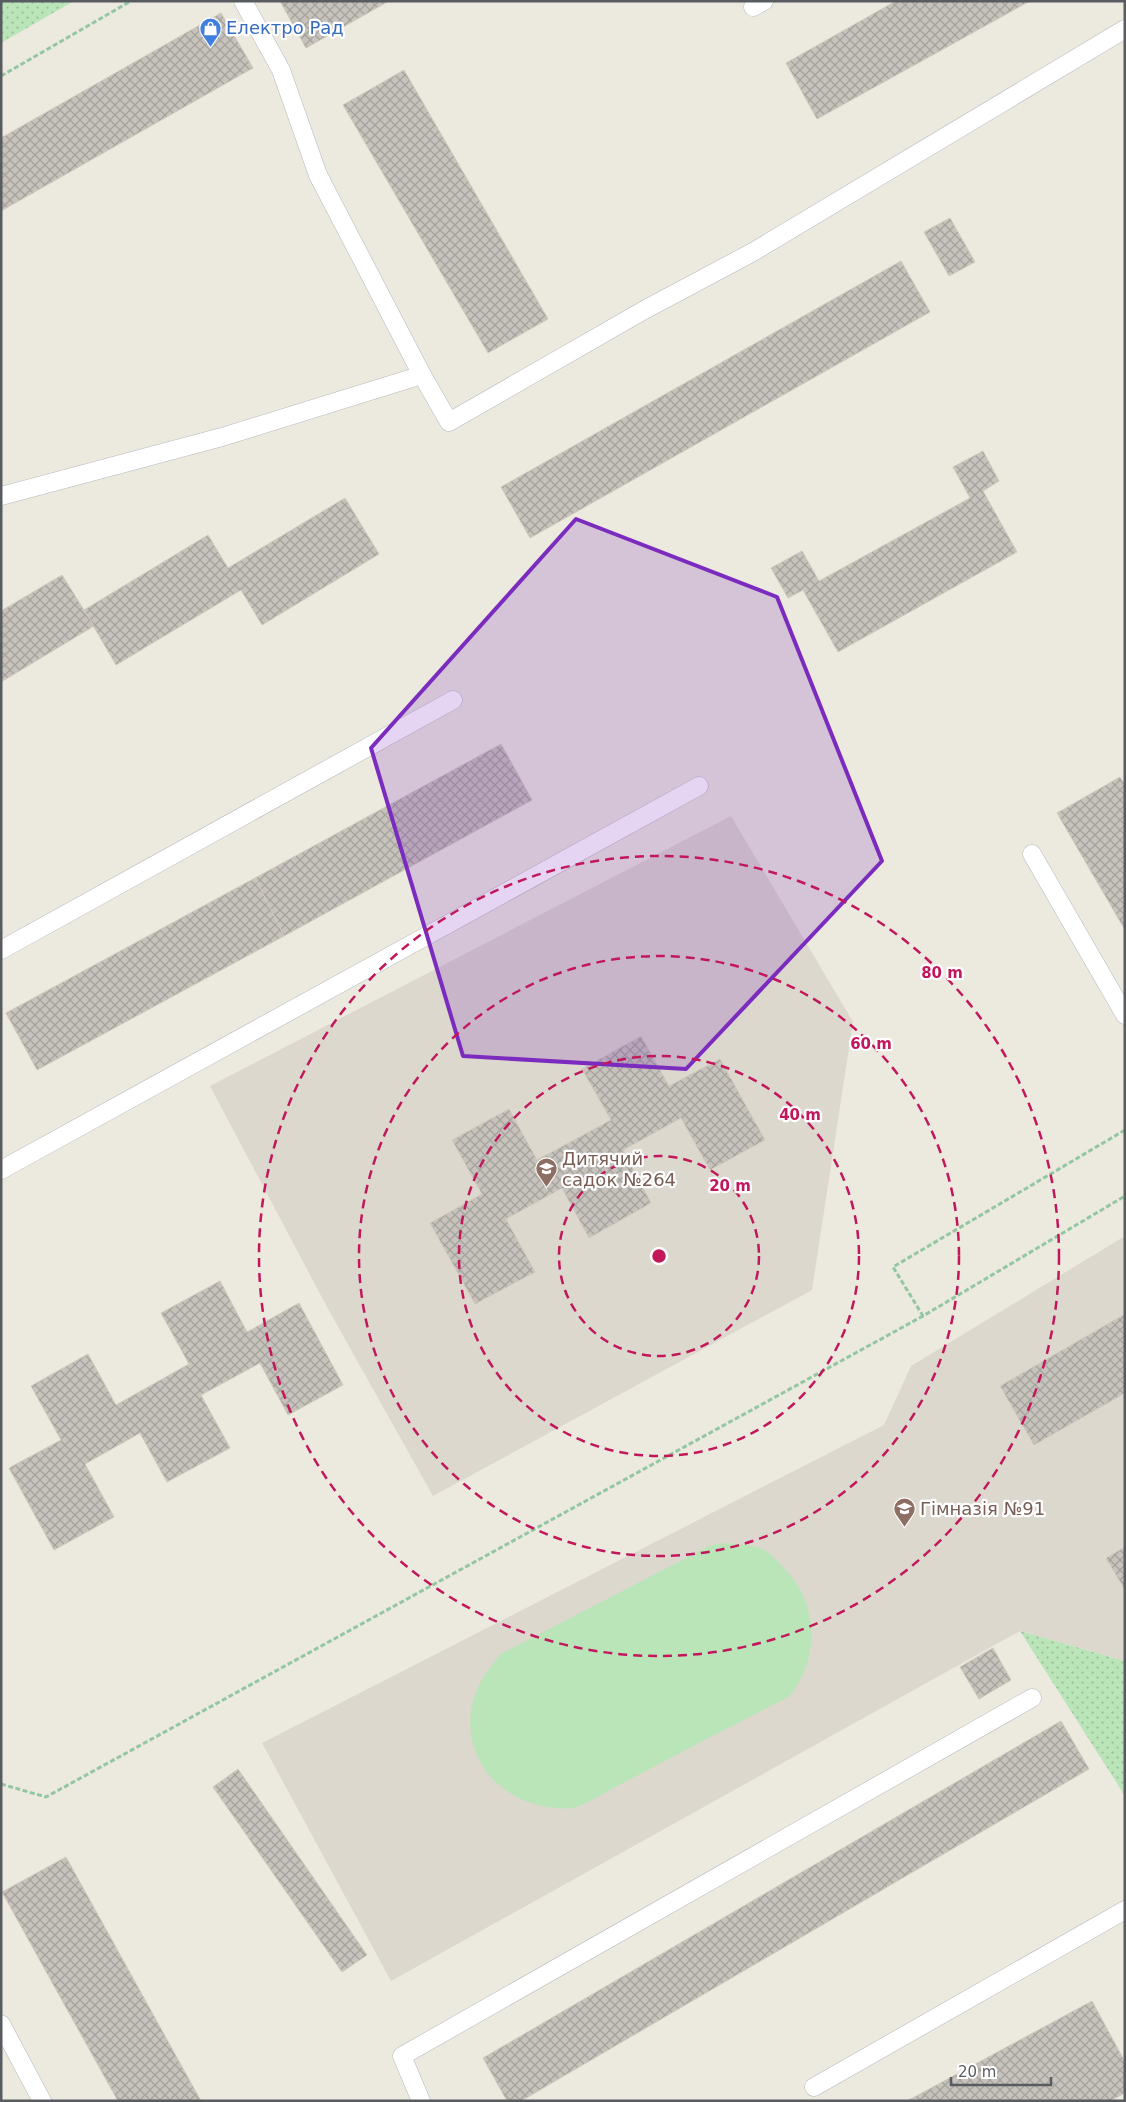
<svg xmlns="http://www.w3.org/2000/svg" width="1126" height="2102" viewBox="0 0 1126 2102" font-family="'DejaVu Sans',sans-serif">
<defs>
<pattern id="grass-dots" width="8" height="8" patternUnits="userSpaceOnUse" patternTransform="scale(1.25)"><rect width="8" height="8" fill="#bae5b9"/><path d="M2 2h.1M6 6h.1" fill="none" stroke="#9abd9a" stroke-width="1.8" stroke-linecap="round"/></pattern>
<pattern id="building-cross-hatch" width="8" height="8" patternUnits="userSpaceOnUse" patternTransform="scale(1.25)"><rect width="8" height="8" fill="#c7c3bc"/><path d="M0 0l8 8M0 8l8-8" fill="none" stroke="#a4a29c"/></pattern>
</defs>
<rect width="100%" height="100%" fill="#ece9df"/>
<g fill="#dcd8ce">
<path d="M731,816l122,206 -41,268 -379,206 -106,-189 -117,-221z"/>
<path d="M1125,1236v425l-105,-30 -629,350 -129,-238 622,-318 27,-59z"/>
</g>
<g fill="url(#grass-dots)">
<path d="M1,1h73l-73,42z"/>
<path d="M1020,1631l105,30v135z"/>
</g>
<path fill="#bae5b9" d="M724,1543c13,1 26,1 38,6 8,4 14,10 20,17 37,36 39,91 7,131 -56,28 -111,57 -166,86 -11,5 -40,24 -51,25 -41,4 -86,-20 -98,-61 -11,-36 3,-67 27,-93l210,-109z"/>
<g fill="url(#building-cross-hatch)" stroke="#d1cabd">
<path d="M280,1h109l-83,47z"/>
<path d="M896,1h134l-213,118 -31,-56z"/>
<path d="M221,13l32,55 -252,143v-73z"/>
<path d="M404,70l144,249 -60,34 -145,-248z"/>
<path d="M950,218l25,44 -26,14 -25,-44z"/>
<path d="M901,261l29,51 -400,226 -29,-51z"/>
<path d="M983,451l16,30 -16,10 34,61 -179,100 -35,-62 -15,8 -17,-30 31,-17 17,30 151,-83 -17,-31z"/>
<path d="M345,498l34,56 -117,71 -21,-35 -125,75 -32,-55 124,-75 20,33z"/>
<path d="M62,575l32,51 -93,56v-71z"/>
<path d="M501,744l31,56 -248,136 -29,-58z"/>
<path d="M1120,777l5,8v145l-68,-117z"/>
<path d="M255,878l29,58 -247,134 -31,-57z"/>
<path d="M641,1036l28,50 51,-27 45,81 -55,30 -29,-52 -58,32 28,53 -62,35 -27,-50 -56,31 29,53 -60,32 -45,-81 52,-29 -30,-54 57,-31 28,51 74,-40 -29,-51z"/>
<path d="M220,1281l27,51 52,-29 44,82 -55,30 -28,-52 -59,32 29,53 -63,34 -27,-49 -55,31 29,53 -60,33 -45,-82 52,-28 -30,-54 57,-32 28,51 73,-41 -28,-51z"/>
<path d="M1125,1314v79l-91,52 -34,-59z"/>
<path d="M1125,1547v43l-19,-32z"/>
<path d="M993,1648l18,32 -32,19 -19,-32z"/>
<path d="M1061,1721l28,48 -568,332h-14l-24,-43z"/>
<path d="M238,1769l129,186 -25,17 -129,-185z"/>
<path d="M66,1857l135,244h-83l-59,-106 -57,-103z"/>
<path d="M1092,2001l33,61v31l-15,8h-203z"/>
</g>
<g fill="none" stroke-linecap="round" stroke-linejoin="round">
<defs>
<g id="lane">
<path d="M243,1l38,69 37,105 104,200 27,47 197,-113 107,-57 372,-223"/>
<path d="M753,7l11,-6"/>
<path d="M1,496l221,-59 200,-62"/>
<path d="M1032,854l93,161"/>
<path d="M1,950l452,-250"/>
<path d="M1,1170l698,-384"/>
<path d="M1,2024l41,77"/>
<path d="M814,2087l311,-177"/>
<path d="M421,2101l-19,-45 630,-358"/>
</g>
</defs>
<use href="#lane" stroke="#b5b8bd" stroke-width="19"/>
<g stroke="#92c7a1" stroke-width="3" stroke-dasharray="5 2.5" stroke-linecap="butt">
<path d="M1,76l130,-75"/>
<path d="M1125,1130l-232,137 30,49 202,-120"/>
<path d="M1,1784l45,13 877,-481"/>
</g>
<use href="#lane" stroke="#fff" stroke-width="18"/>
</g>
<path fill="#7b2cbf" fill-opacity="0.2" stroke="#7b2cbf" stroke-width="4" stroke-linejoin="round" d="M576,519l201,78 105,264 -196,208 -223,-13 -92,-308z"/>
<g fill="none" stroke="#c2185b" stroke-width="2.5" stroke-dasharray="9 6">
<circle cx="659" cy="1256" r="100"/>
<circle cx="659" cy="1256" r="200"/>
<circle cx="659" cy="1256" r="300"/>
<circle cx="659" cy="1256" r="400"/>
</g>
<defs>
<symbol id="shop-pin" viewBox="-11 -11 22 30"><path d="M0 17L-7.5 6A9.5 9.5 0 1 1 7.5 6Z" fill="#3f7fe0" stroke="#fff"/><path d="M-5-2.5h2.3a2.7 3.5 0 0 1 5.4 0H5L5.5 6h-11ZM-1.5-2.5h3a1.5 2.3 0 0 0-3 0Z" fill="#fff"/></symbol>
<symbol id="school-pin" viewBox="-11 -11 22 30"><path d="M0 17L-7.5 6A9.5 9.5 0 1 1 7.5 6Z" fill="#8d6e63" stroke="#fff"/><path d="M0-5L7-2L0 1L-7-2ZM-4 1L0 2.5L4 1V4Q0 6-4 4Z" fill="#fff"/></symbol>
</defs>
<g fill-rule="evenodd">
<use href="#shop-pin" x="198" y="16" width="25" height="34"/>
<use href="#school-pin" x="534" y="1156" width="25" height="34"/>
<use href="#school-pin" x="892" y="1496" width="25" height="34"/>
</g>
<g text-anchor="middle" stroke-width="4.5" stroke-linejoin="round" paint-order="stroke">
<g font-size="18" fill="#366cbe" stroke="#fff" text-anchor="start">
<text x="226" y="34">Електро Рад</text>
</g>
<g font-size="18" fill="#785e54" stroke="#fff" text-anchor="start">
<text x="562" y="1165">Дитячий<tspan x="562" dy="21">садок №264</tspan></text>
<text x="920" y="1515">Гімназія №91</text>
</g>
</g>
<circle cx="659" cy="1256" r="8" fill="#c2185b" stroke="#fff" stroke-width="2.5"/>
<g font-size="15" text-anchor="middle" font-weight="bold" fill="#c2185b" stroke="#fff" stroke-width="4.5" stroke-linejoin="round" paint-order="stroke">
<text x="942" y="978">80 m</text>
<text x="871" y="1049">60 m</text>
<text x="800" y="1120">40 m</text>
<text x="730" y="1191">20 m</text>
</g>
<rect width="1126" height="2102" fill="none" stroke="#585c61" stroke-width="5"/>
<path d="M951 2077v8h100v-8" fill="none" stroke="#585c61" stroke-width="2.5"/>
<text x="958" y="2077" font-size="15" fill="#585c61" stroke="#ffffff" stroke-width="4" paint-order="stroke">20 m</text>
</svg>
